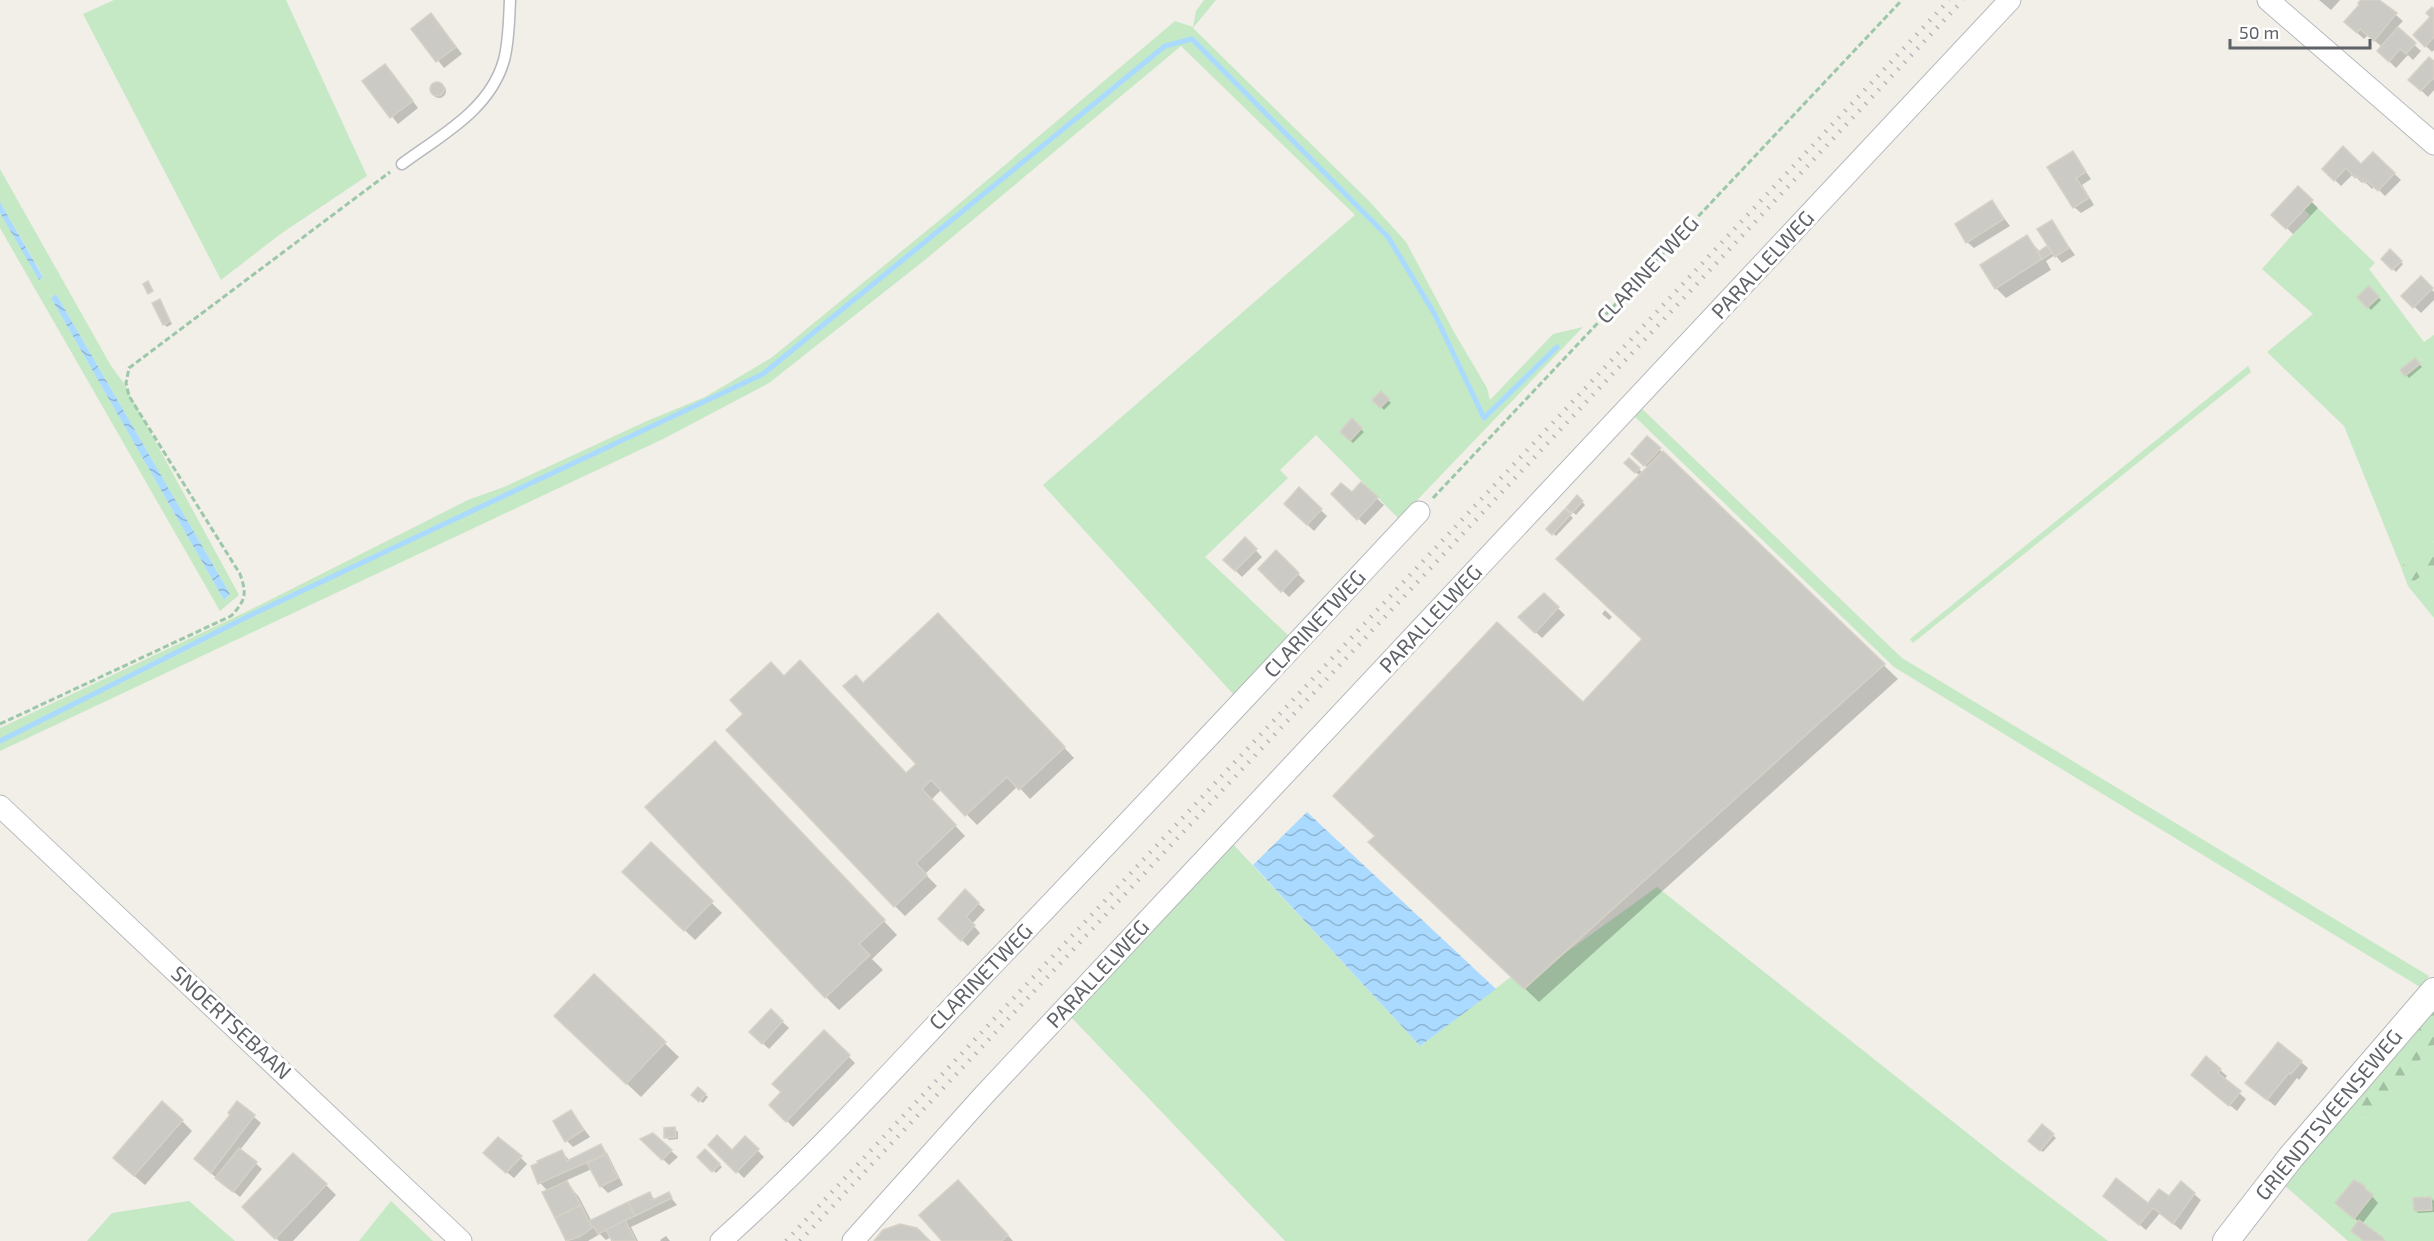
<svg xmlns="http://www.w3.org/2000/svg" width="2434" height="1241" viewBox="0 0 2434 1241" font-family="'Exo 2',sans-serif">
<defs>
<pattern id="forest-firs" width="22" height="20" patternUnits="userSpaceOnUse" patternTransform="scale(1.5)"><rect width="22" height="20" fill="#c5e8c5"/><path d="M5 1l3.5 6h-7zM16 11l3.5 6h-7z" fill="#a3c0a4"/></pattern>
<pattern id="water-waves" width="16" height="10" patternUnits="userSpaceOnUse" patternTransform="scale(1.5)"><rect width="16" height="10" fill="#aadaff"/><path d="M0 5q4-4 8 0t8 0" fill="none" stroke="#8eb4d2"/></pattern>
</defs>
<rect width="100%" height="100%" fill="#f1efe8"/>
<g fill="#c5e8c5" fill-rule="evenodd">
<path d="M114,0h172l81,176 -88,59 -58,45 -138,-266z"/>
<path d="M1204,0h12l-23,28 177,174 36,40 48,90 33,56 3,12 63,-66 30,-7 -184,192 -83,-84 -36,35 8,8 -83,79 84,79 -55,59 -191,-210 312,-270 -174,-169 -255,213 -157,124 -106,56 -663,312v-23l248,-117 220,-111 36,-13 143,-66 58,-24 66,-39 176,-144 228,-193 18,6 3,-16z"/>
<path d="M0,169l111,197 12,16 116,213 -19,16 -220,-383v-15l39,66 4,-3 -43,-74zM56,294l174,300 -6,6 -173,-302z"/>
<path d="M2302,193l73,70 -6,6 55,73 10,-7v206l-33,26 -57,-141 -77,-74 46,-38 -51,-45 48,-54 -15,-13z"/>
<path d="M2248,366l3,6 -338,271 -3,-4z"/>
<path d="M1637,404l265,254 527,318 -9,11 -526,-320 -264,-255z"/>
<path d="M2434,566v52l-26,-32z"/>
<path d="M1231,842l189,204 92,-70 9,9 136,-98 353,280 98,74h-823l-215,-225z"/>
<path d="M2434,1045v196h-86l-64,-56 56,-81 25,15z"/>
<path d="M189,1201l46,40h-148l25,-28z"/>
<path d="M391,1201l42,40h-74z"/>
</g>
<g fill="url(#forest-firs)">
<path d="M2434,541v25l-26,20 -7,-19z"/>
<path d="M2434,998v47l-69,74 -25,-15z"/>
</g>
<g fill="url(#water-waves)">
<path d="M0,202l43,75 -4,3 -39,-67z"/>
<path d="M56,294l174,300 -6,6 -173,-302z"/>
<path d="M1307,812l189,177 -76,57 -167,-181z"/>
</g>
<g fill="#0003">
<path d="M2319,0h21l-9,10z"/>
<path d="M2363,0h15l25,21 -7,7 25,23 -8,9 -5,-5 -12,13 -17,-17 3,-4 -14,-12 -4,4 -11,-10z"/>
<path d="M2434,11v39l-2,2 -17,-17 17,-18z"/>
<path d="M437,22l25,32 -18,14 -31,-39z"/>
<path d="M2434,63v27l-6,7 -11,-11z"/>
<path d="M391,72l27,36 -20,16 -34,-43z"/>
<circle cx="439" cy="91" r="7"/>
<path d="M2072,152l19,27 -9,6 12,20 -13,8 -7,-6z"/>
<path d="M2373,154l28,26 -16,16 -10,-10 -3,3 -8,-8 -2,2 -9,-9 -12,12 -17,-17 37,-3z"/>
<path d="M2298,188l20,20 -25,26 -20,-19z"/>
<path d="M1992,202l18,24 -36,22 -7,-6z"/>
<path d="M2051,222l24,33 -13,8 -7,-8 -9,6 5,9 -45,28 -10,-10 31,-51 13,15 7,-4 6,3z"/>
<path d="M2390,252l13,12 -7,8 -13,-13z"/>
<path d="M2421,278l13,14v8l-13,13 -18,-17z"/>
<path d="M2369,288l12,12 -10,10 -12,-13z"/>
<path d="M159,301l13,23 -5,3 -3,-3z"/>
<path d="M2415,360l7,7 -13,11 -7,-8z"/>
<path d="M1381,393l10,10 -7,7 -10,-10z"/>
<path d="M1352,421l12,11 -11,11 -11,-11z"/>
<path d="M1660,450l238,229 -359,323 -155,-146 199,-152 61,-65 -4,-163 -14,-13 3,-3 14,13 5,-5 -15,-14z"/>
<path d="M1361,484l23,21 -19,20 -32,-31h19z"/>
<path d="M1299,490l28,26 -13,15 -28,-27z"/>
<path d="M1577,497l8,8 -9,10 -8,-7z"/>
<path d="M1565,511l8,7 -17,18 -8,-7z"/>
<path d="M1245,539l17,18 -20,20 -17,-17z"/>
<path d="M1276,552l29,29 -16,16 -29,-28z"/>
<path d="M1544,595l21,20 -23,23 -22,-21z"/>
<path d="M1605,610l7,7 -3,3 -7,-6z"/>
<path d="M948,625l126,133 -44,41 -12,-13 -41,39 -35,-36 -11,11 34,36 -40,38 12,12 -32,30 -10,-10 -111,-229 123,98 11,-11 -54,-79z"/>
<path d="M729,757l168,178 -25,24 11,11 -44,40 -13,-13z"/>
<path d="M651,844l71,69 -27,27 -70,-68z"/>
<path d="M966,892l19,18 -13,14 8,9 -12,13 -28,-27z"/>
<path d="M594,976l85,81 -38,40 -71,-67z"/>
<path d="M771,1011l18,17 -20,21 -18,-17z"/>
<path d="M824,1032l31,31 -62,64 -22,-22 12,-13z"/>
<path d="M2301,1062l7,6 -9,12 -2,-2 -22,28 -21,-17z"/>
<path d="M2220,1070l7,6 -3,4 22,19 -9,12 -44,-36z"/>
<path d="M698,1089l10,8 -5,6 -10,-8z"/>
<path d="M238,1103l23,20 -21,27 22,19 -22,28 -38,-31z"/>
<path d="M571,1112l19,25 -17,10 -6,-6z"/>
<path d="M182,1121l10,10 -47,54 -20,-17z"/>
<path d="M2042,1126l14,12 -13,14 -13,-11z"/>
<path d="M675,1129l3,3v7l-9,1 -3,-3z"/>
<path d="M745,1138l19,19 -20,21 -34,-33 22,7z"/>
<path d="M642,1139l29,12 7,6 -9,8z"/>
<path d="M508,1145l19,19 -13,14 -23,-18z"/>
<path d="M600,1146l7,7 16,32 -15,8 -7,-7 -9,-17 -27,12 14,16 13,25 57,-28 7,6 12,-6 9,11 -46,22 7,14h-25l-2,-4 -5,3 -6,-6 -12,7h-20l-24,-48 4,-2 -8,-8 22,-31 8,9z"/>
<path d="M705,1151l17,16 -6,6 -17,-16z"/>
<path d="M326,1185l10,10 -43,46h-14l-25,-24z"/>
<path d="M2364,1187l14,16 -16,21 21,17h-18l-6,-19 -15,-13z"/>
<path d="M968,1192l45,49h-69z"/>
<path d="M2194,1194l7,6 -20,30 -21,-17 -14,17 -41,-34 44,9 20,-7z"/>
<path d="M2431,1198l3,3v11l-16,1 -3,-3z"/>
<path d="M666,1236l4,5h-9l-1,-1z"/>
</g>
<g fill="none" stroke-linecap="round" stroke-linejoin="round">
<path stroke="#aadaff" stroke-width="5" d="M0,741l251,-126 512,-241 402,-328 27,-7 196,198 46,76 50,105 73,-71"/>
</g>
<g fill="#cccac5" stroke="#d6d1c6" stroke-width="1.5">
<path d="M2361,0h18l18,13 -23,28 -14,-12 -3,4 -13,-11 15,-17 -1,-2z"/>
<path d="M2432,7l2,2v28l-9,10 -12,-12 17,-18 -4,-4z"/>
<path d="M431,13l25,34 -20,15 -25,-33z"/>
<path d="M2398,27l18,16 -10,11 -6,-5 -11,13 -12,-11z"/>
<path d="M2429,57l5,4v19l-1,-2 -12,13 -13,-11z"/>
<path d="M385,64l28,37 -23,17 -28,-37z"/>
<circle cx="437" cy="89" r="7"/>
<path d="M2343,146l18,18 12,-12 22,21 -17,18 -11,-10 -2,2 -8,-7 -2,2 -9,-10 -12,13 -12,-12z"/>
<path d="M2073,151l13,21 -10,6 13,20 -16,10 -26,-41z"/>
<path d="M2298,186l15,14 -27,29 -15,-14z"/>
<path d="M1992,200l12,19 -38,24 -11,-19z"/>
<path d="M2052,220l17,28 -14,9 -18,-28z"/>
<path d="M2027,235l15,24 -47,30 -15,-24z"/>
<path d="M2047,246l5,7 -10,6 -4,-7z"/>
<path d="M2390,249l12,12 -10,9 -11,-11z"/>
<path d="M2421,276l12,12 -20,20 -12,-12z"/>
<path d="M148,281l5,10 -5,3 -5,-10z"/>
<path d="M2369,286l10,11 -12,11 -10,-11z"/>
<path d="M160,299l10,22 -7,4 -11,-22z"/>
<path d="M2415,358l5,6 -15,12 -5,-6z"/>
<path d="M1381,391l8,8 -9,9 -8,-8z"/>
<path d="M1352,418l10,10 -12,13 -10,-9z"/>
<path d="M1647,436l14,12 -17,18 -13,-12z"/>
<path d="M1663,451l222,213 -361,325 -156,-147 7,-6 -42,-40 164,-174 86,80 59,-63 -86,-80z"/>
<path d="M1629,458l11,10 -5,5 -11,-10z"/>
<path d="M1361,482l17,15 -21,23 -26,-26 10,-11 11,9z"/>
<path d="M1299,487l23,22 -15,16 -23,-21z"/>
<path d="M1577,495l6,6 -11,12 -6,-5z"/>
<path d="M1565,509l6,5 -19,21 -6,-6z"/>
<path d="M1245,537l12,12 -22,22 -12,-11z"/>
<path d="M1276,550l23,23 -18,19 -23,-23z"/>
<path d="M1544,593l15,14 -24,26 -17,-16z"/>
<path d="M938,613l127,134 -46,43 -12,-13 -42,39 -34,-36 -9,9 34,36 -40,38 11,12 -33,32 -168,-177 17,-16 -13,-14 41,-38 13,14 16,-16 106,113 10,-9 -73,-78 13,-11 7,8z"/>
<path d="M715,741l170,179 -26,24 11,11 -45,43 -180,-191z"/>
<path d="M651,842l62,59 -29,30 -62,-59z"/>
<path d="M965,889l14,14 -13,14 9,8 -14,16 -23,-22z"/>
<path d="M594,974l72,68 -40,42 -72,-68z"/>
<path d="M771,1009l12,12 -21,23 -13,-12z"/>
<path d="M824,1030l26,25 -64,67 -17,-17 12,-13 -9,-8z"/>
<path d="M2278,1042l24,19 -11,13 -2,-1 -22,27 -22,-17z"/>
<path d="M2206,1056l15,13 -3,4 23,18 -12,15 -38,-31z"/>
<path d="M698,1087l8,7 -7,8 -8,-7z"/>
<path d="M162,1101l21,19 -49,56 -21,-18z"/>
<path d="M237,1101l18,14 -44,58 -17,-14 36,-44 -2,-2z"/>
<path d="M571,1110l13,20 -19,12 -12,-21z"/>
<path d="M2042,1124l12,10 -14,17 -12,-10z"/>
<path d="M675,1127l1,10 -12,1v-10z"/>
<path d="M653,1133l19,17 -10,10 -22,-21z"/>
<path d="M717,1135l15,15 13,-14 14,13 -23,24 -28,-28z"/>
<path d="M498,1137l24,19 -16,17 -23,-20z"/>
<path d="M601,1144l5,10 -68,30 -7,-18 7,-3 -1,-2 25,-11 5,11z"/>
<path d="M239,1148l18,14 -24,30 -18,-14z"/>
<path d="M705,1149l15,15 -8,8 -15,-15z"/>
<path d="M293,1153l34,31 -52,55 -33,-32z"/>
<path d="M606,1154l12,24 -18,9 -13,-24z"/>
<path d="M2116,1178l32,25 11,-14 10,7 12,-15 14,12 -22,31 -20,-16 -14,17 -36,-29z"/>
<path d="M958,1180l50,55 -6,6h-60l-23,-26z"/>
<path d="M2354,1180l11,6v3l8,6 -19,24 -19,-16z"/>
<path d="M567,1181l14,24 -26,13 -13,-26z"/>
<path d="M650,1192l3,8 16,-8 3,6 -37,18 -7,-14z"/>
<path d="M2431,1197l1,13 -18,1 -1,-13z"/>
<path d="M628,1202l7,14 -37,18 -4,-7 -2,1 -3,-7z"/>
<path d="M581,1205l11,23 -13,9 -13,4 -11,-23z"/>
<path d="M625,1220l11,21h-24l-6,-11z"/>
<path d="M2359,1220l24,18 2,3h-21l-13,-10z"/>
<path d="M900,1224l17,4 13,13h-56l9,-11z"/>
</g>
<g fill="none" stroke-linecap="round" stroke-linejoin="round">
<defs>
<path id="service" d="M402,164c39,-29 88,-54 102,-104 5,-19 5,-40 6,-60"/>
<g id="minor">
<path d="M2268,0l166,144"/>
<path d="M0,806l461,435"/>
<path d="M721,1241c91,-81 173,-172 256,-260 149,-155 295,-312 442,-469"/>
<path d="M853,1241l131,-146 1026,-1095"/>
</g>
<path id="tertiary" d="M2226,1241l65,-84 143,-166"/>
</defs>
<use href="#service" stroke="#b5b8bc" stroke-width="13"/>
<use href="#minor" stroke="#b5b8bc" stroke-width="23"/>
<use href="#tertiary" stroke="#b5b8bc" stroke-width="28"/>
<g stroke="#9cc7a9" stroke-width="3" stroke-dasharray="6 3" stroke-linecap="butt">
<path d="M1433,498l469,-498"/>
<path d="M0,724l231,-108c15,-16 16,-22 9,-42l-111,-178 -3,-13 3,-15 261,-196"/>
</g>
<use href="#service" stroke="#fff" stroke-width="10"/>
<use href="#minor" stroke="#fff" stroke-width="21"/>
<use href="#tertiary" stroke="#fff" stroke-width="26"/>
<g stroke="#b6b7b8" stroke-width="4.5" stroke-dasharray="1.5 8" stroke-linecap="butt">
<path d="M786,1241l1163,-1241"/>
<path d="M800,1241l1163,-1241"/>
</g>
</g>
<g text-anchor="middle" stroke-width="6" stroke-linejoin="round" paint-order="stroke">
<g font-size="21" fill="#5f6368" stroke="#fff">
<text transform="translate(1763 265) rotate(-47)" y="7">PARALLELWEG</text>
<text transform="translate(1648 270) rotate(-47)" y="7">CLARINETWEG</text>
<text transform="translate(1431 619) rotate(-47)" y="7">PARALLELWEG</text>
<text transform="translate(1315 624) rotate(-47)" y="7">CLARINETWEG</text>
<text transform="translate(1098 974) rotate(-47)" y="7">PARALLELWEG</text>
<text transform="translate(981 977) rotate(-46)" y="7">CLARINETWEG</text>
<text transform="translate(231 1023) rotate(43)" y="7">SNOERTSEBAAN</text>
<text transform="translate(2329 1115) rotate(-50)" y="7">GRIENDTSVEENSEWEG</text>
</g>
</g>
<path d="M2230 39v9h140v-9" fill="none" stroke="#5f6368" stroke-width="3"/>
<text x="2239" y="39" font-size="18" fill="#5f6368" stroke="#ffffff" stroke-width="4.5" paint-order="stroke">50 m</text>
</svg>
